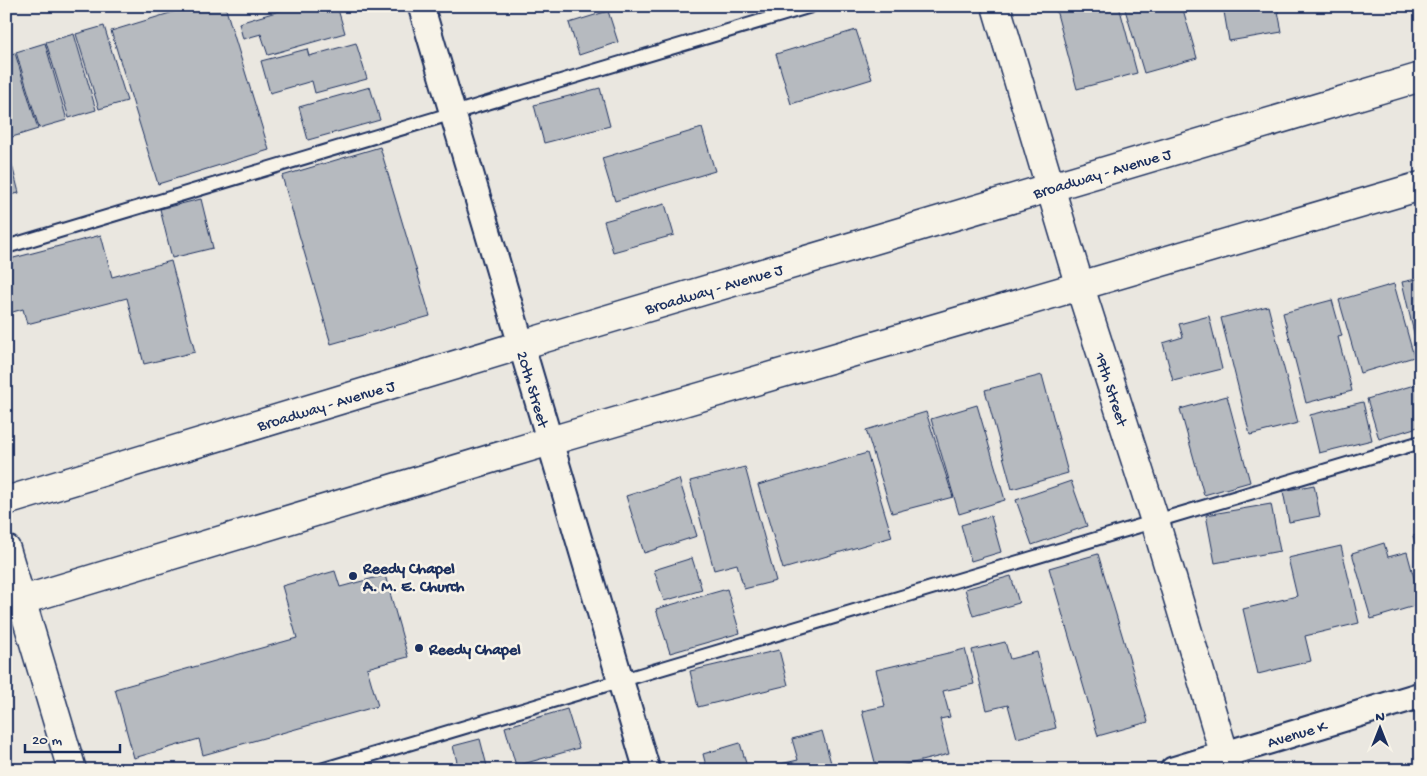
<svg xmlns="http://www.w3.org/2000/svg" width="1427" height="776" viewBox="0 0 1427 776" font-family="'Gochi Hand',sans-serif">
<rect width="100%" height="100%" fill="#eae7e0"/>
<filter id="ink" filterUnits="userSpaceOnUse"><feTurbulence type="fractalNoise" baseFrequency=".02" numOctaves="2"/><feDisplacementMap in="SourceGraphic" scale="10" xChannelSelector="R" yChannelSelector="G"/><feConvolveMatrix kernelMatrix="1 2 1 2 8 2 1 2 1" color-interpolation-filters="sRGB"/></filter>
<g filter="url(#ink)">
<g fill="#b6babf" stroke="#1b2f5e">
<path d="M193,6h32l44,144 -111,34 -47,-153z"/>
<path d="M296,6h41l8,27 -77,22 -7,-21 -18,5 -4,-16z"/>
<path d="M1055,6h64l18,67 -60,16z"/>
<path d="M1124,6h58l15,52 -53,15z"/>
<path d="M1223,6h54l5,26 -53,9z"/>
<path d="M608,11l10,31 -39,13 -10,-32z"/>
<path d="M104,26l23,75 -28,8 -23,-75z"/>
<path d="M856,30l16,49 -81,25 -15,-50z"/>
<path d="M74,34l22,76 -27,8 -23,-76z"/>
<path d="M45,43l22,77 -28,8 -23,-76z"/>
<path d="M356,43l11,36 -52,14 -3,-12 -42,12 -9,-32 46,-12 2,7z"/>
<path d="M15,53l23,76 -29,9 -3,-9v-74z"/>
<path d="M370,87l10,33 -72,20 -9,-33z"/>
<path d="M600,88l10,38 -66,17 -10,-38z"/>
<path d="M702,128l13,43 -100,30 -13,-43z"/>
<path d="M6,141l13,52 -13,3z"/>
<path d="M380,147l50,169 -99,28 -49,-168z"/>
<path d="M201,199l12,49 -41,10 -12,-49z"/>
<path d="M665,204l9,31 -61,17 -9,-31z"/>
<path d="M101,235l11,42 59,-16 24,91 -51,12 -17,-66 -100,26 -4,-15 -17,5v-54z"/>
<path d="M1421,278v85l-19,-81z"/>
<path d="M1394,284l20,73 -54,16 -21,-73z"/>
<path d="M1332,300l10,36 -4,1 14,54 -46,12 -23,-90z"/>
<path d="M1268,306l30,117 -48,12 -29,-117z"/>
<path d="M1209,316l13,53 -49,12 -10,-38 20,-6 -4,-13z"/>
<path d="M1042,375l26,98 -56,16 -27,-99z"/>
<path d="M1421,383v43l-42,13 -12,-40z"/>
<path d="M1227,396l23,86 -46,13 -24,-86z"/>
<path d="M1363,402l9,38 -53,13 -9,-38z"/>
<path d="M977,405l28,95 -46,14 -28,-95z"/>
<path d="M926,412l27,85 -61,16 -26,-83z"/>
<path d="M867,453l25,84 -109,32 -25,-84z"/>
<path d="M745,467l31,114 -32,8 -7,-25 -23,6 -24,-89z"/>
<path d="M679,479l18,57 -53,17 -18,-57z"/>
<path d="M1071,481l16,45 -55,19 -16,-45z"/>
<path d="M1314,485l6,31 -31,6 -6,-31z"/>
<path d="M1271,504l9,47 -65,12 -9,-48z"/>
<path d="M991,516l10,36 -30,9 -10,-36z"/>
<path d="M1421,534v29l-8,-27z"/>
<path d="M1384,543l4,14 19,-5 14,52 -50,15 -19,-66z"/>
<path d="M1341,546l18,77 -54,13 6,25 -53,13 -15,-65 54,-13 -9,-38z"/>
<path d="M1098,554l50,168 -50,14 -49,-168z"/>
<path d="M692,558l10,32 -38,11 -10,-31z"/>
<path d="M335,571l5,16 45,-12 23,82 -41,11 11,38 -175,49 -4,-16 -65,19 -19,-69 182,-51 -15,-52z"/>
<path d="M1011,576l8,27 -46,13 -8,-27z"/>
<path d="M727,589l13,44 -70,20 -14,-44z"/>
<path d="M1005,642l5,17 27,-7 19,76 -39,10 -9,-33 -21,5 -15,-60z"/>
<path d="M965,649l9,35 -31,7 7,26 -10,2 9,35 -64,16h-8l-15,-59 23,-5 -9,-36z"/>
<path d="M779,650l9,35 -90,22 -8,-36z"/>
<path d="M567,709l12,39 -63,18 -11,-39z"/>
<path d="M822,731l11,39h-56l-1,-5 22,-5 -6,-21z"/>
<path d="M480,739l8,31h-29l-6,-24z"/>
<path d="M740,743l8,27h-41l-4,-16z"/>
</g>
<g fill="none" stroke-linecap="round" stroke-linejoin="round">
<defs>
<g id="service">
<path d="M6,247l805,-241"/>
<path d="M321,770l1100,-328"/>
</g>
<g id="minor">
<path id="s1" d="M421,6l226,764"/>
<path id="s2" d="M1173,770l248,-75"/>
</g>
<g id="tertiary">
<path id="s3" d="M996,6l84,281 75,234 74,249"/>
</g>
<path id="secondary" d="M6,549l66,221"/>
<g id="primary">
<path id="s4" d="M6,501l515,-156 900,-268"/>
<path d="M6,605l544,-164 871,-255"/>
</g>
</defs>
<use href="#service" stroke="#1b2f5e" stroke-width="16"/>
<use href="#minor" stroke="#1b2f5e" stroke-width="29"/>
<use href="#tertiary" stroke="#1b2f5e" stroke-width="31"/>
<use href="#secondary" stroke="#1b2f5e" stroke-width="31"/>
<use href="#primary" stroke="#1b2f5e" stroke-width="31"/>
<use href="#service" stroke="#f7f3e8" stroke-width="12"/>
<use href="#minor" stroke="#f7f3e8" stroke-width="25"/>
<use href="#tertiary" stroke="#f7f3e8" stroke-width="28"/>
<use href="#secondary" stroke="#f7f3e8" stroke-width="28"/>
<use href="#primary" stroke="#f7f3e8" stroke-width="28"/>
</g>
</g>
<g fill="#1b2f5e" stroke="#f7f3e8" stroke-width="2">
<circle cx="353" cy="576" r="5"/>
<circle cx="419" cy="648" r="5"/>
</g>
<g text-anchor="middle" stroke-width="5" stroke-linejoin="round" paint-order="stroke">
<g font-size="16" fill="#1b2f5e" stroke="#f7f3e8">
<text dy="6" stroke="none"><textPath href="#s4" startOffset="1144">Broadway - Avenue J</textPath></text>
<text dy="6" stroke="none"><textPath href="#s4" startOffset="739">Broadway - Avenue J</textPath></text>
<text dy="6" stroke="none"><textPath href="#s1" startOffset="399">20th Street</textPath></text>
<text dy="6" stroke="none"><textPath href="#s3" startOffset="400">19th Street</textPath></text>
<text dy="6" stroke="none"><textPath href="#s4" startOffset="334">Broadway - Avenue J</textPath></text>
<text dy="6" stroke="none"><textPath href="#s2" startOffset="129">Avenue K</textPath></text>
</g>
<g font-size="16" font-weight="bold" fill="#1b2f5e" stroke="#f7f3e8" text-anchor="start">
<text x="363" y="573">Reedy Chapel<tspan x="363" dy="18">A. M. E. Church</tspan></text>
<text x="429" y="654">Reedy Chapel</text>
</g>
</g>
<rect width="1427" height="776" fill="none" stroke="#f7f3e8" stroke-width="25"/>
<rect x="12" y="12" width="1402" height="751" fill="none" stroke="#1b2f5e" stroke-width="2" filter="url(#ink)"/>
<g transform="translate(1380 728)" stroke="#f7f3e8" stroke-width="4" paint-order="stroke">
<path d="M0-4L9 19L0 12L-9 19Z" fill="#1b2f5e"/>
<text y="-8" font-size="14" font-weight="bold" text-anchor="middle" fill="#1b2f5e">N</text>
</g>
<path d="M25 744v8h95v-8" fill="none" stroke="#1b2f5e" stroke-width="2.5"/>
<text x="32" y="744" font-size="15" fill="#1b2f5e" stroke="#f7f3e8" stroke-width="4" paint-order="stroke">20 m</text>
</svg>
